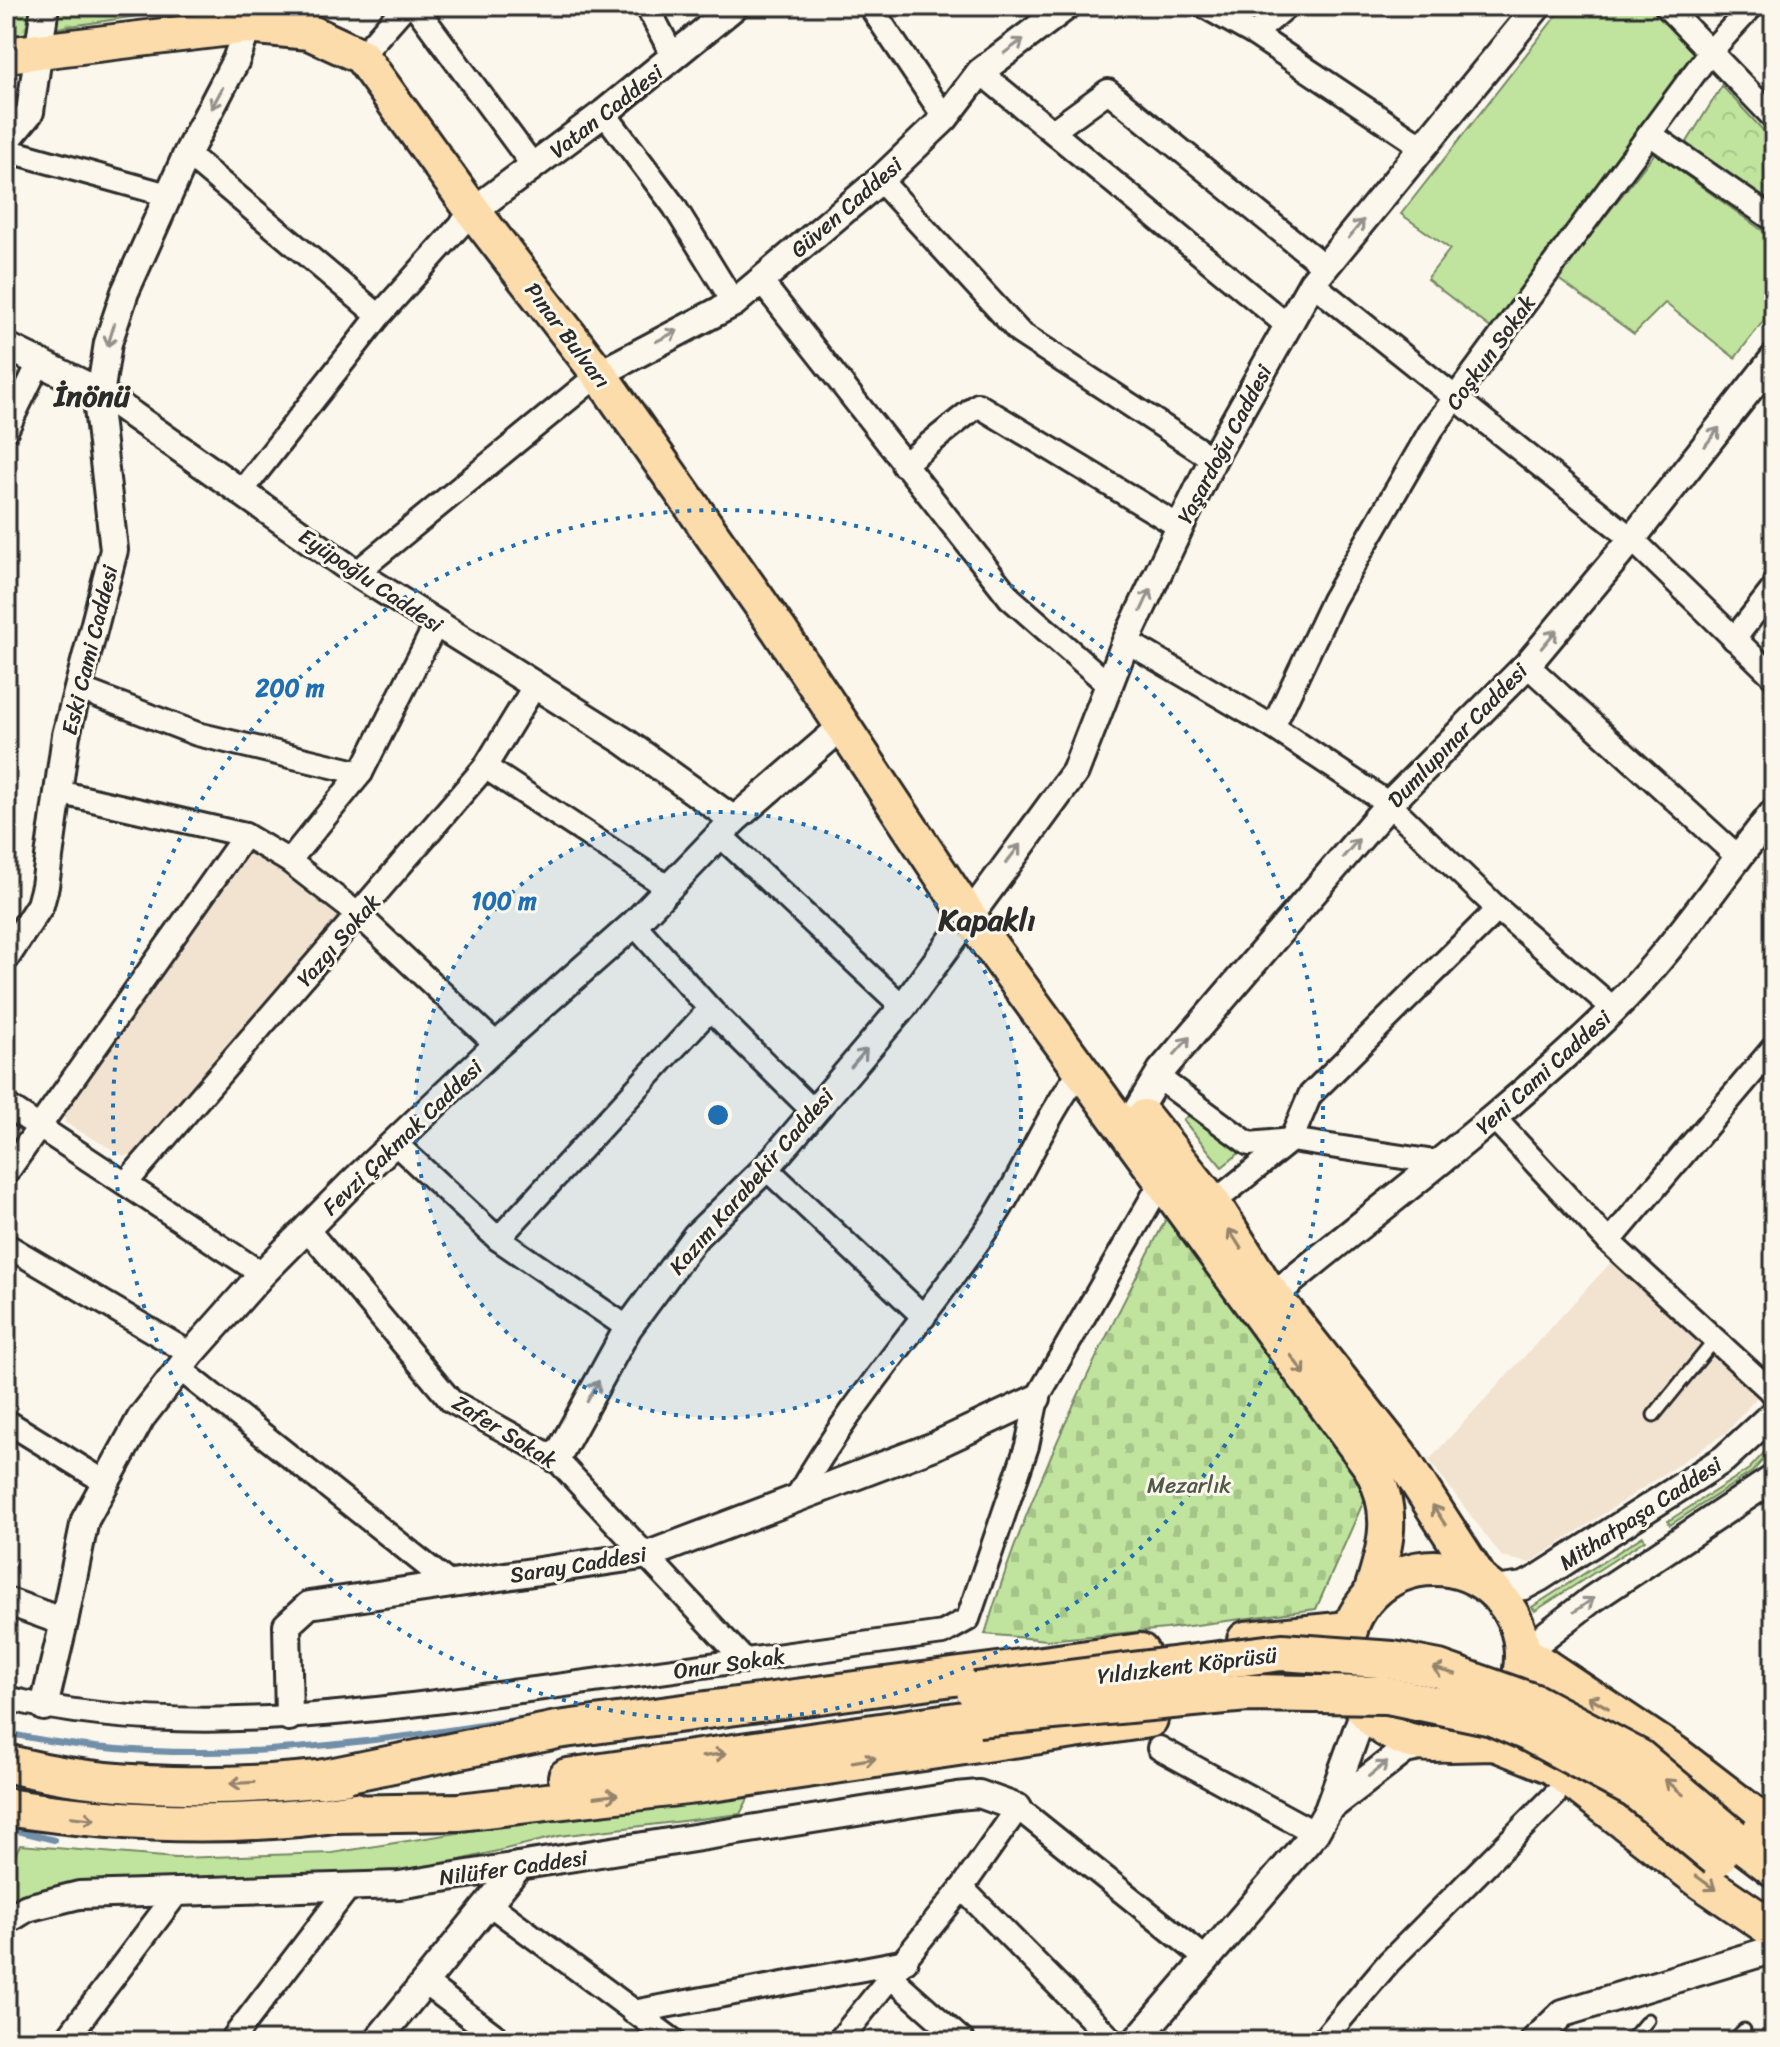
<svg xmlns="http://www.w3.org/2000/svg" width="1780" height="2047" viewBox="0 0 1780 2047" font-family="Sriracha,sans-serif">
<defs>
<pattern id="cemetery-stones" width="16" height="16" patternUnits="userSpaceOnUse" patternTransform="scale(2)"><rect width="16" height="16" fill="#c0e49e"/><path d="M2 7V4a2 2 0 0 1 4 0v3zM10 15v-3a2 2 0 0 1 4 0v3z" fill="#a5c488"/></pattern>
<pattern id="park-crowns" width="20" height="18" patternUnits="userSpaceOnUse" patternTransform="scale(2)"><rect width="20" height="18" fill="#c0e49e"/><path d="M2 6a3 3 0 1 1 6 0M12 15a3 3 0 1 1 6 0" fill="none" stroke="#a5c488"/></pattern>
</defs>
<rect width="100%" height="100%" fill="#fbf7ec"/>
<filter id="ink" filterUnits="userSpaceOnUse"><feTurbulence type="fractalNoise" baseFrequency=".0125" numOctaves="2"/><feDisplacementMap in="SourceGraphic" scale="16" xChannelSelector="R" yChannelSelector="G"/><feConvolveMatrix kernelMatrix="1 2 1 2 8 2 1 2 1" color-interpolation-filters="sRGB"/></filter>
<g filter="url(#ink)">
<g fill="#f2e3d0">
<path d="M250,844l89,74 -207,237 -8,1 -59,-33 -1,-12z"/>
<path d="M1614,1259l145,136 -32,37 -197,131 -28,-6 -73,-97z"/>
</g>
<g fill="#c0e49e" stroke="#768864" stroke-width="2">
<path d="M1564,6h90l44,49 -206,274 -65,-50 23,-30 -49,-35z"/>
<path d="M1655,153l119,86v68l-39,51 -70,-55 -31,31 -77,-56z"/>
<path d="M1192,1112l50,39 -20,16 -39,-47z"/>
<path d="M1774,1442v6l-22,24 -82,53 -2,-4 81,-52z"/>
<path d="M1643,1536l2,4 -110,71 -3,-4z"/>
<path d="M750,1795l-10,19 -181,22 -149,36 -381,22 -23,11v-33l14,-27 156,13 156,-5 188,-30z"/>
</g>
<path fill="url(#cemetery-stones)" stroke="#768864" stroke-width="2" d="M1166,1219l176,236 24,41 -50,113 -150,20 -119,11 -62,-6c44,-146 111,-280 181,-415z"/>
<g fill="url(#park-crowns)" stroke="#768864" stroke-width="2">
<path d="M6,6h29l-5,27 -24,3z"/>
<path d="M54,6h149l-152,23z"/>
<path d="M1722,86l52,56v69l-92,-61z"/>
</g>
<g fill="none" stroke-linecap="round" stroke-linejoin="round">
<g stroke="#718fa9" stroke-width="6">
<path d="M6,1733c181,39 354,11 534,-17"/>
<path d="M6,1828l48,12"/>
</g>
<defs>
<g id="service">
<path d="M1654,1415l61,-75"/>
<path d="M1630,2041l18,-21"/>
<path d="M1733,2041l11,-11"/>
</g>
<g id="minor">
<path d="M415,6l119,161"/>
<path d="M647,6l27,52"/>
<path d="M870,6l75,112"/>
<path d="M1204,6l50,28 169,113"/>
<path d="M1666,6l108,112"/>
<path d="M1254,34l33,-28"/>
<path d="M361,56l44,-50"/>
<path d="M980,72l308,254"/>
<path d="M604,113l70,93 60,97"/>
<path d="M1053,131l55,-40 217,176"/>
<path d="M1650,134l124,86"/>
<path d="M6,150l162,45"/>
<path d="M187,154l192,162"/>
<path d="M880,180l140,153 193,126"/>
<path d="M760,280l250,318 99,87"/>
<path d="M1312,283l320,256 142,138"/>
<path d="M6,431l33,-68"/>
<path d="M903,465l75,-60 202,122"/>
<path d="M241,492l138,-176 94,-105"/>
<path d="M356,573l243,-199"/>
<path d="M1734,639l40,-51"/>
<path d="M1126,641l147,86 116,77 109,105 116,100"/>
<path d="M1527,665l211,192"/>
<path d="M80,689l117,45 164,39"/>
<path d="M1273,727l60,-127 97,-168 280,-380 42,-46"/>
<path d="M485,767l184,121"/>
<path d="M58,792l187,43 44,26 71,55 137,129"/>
<path d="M721,836l182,171"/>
<path d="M289,861l72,-88 75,-149"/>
<path d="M634,924l76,85 103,102"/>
<path d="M1159,1078l90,66 42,-4 144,22"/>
<path d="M6,1105l256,169"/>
<path d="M1495,1119l114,123 165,152"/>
<path d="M396,1144l102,95 130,89"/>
<path d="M766,1168l158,149"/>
<path d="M6,1174l239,-339"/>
<path d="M126,1183l359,-416 50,-82"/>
<path d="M1213,1203l78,-63 19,-45 188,-186"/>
<path d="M307,1229l144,172 105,58 189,202"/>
<path d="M498,1239l212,-230"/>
<path d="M1609,1242l165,-195"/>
<path d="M6,1245l185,109"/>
<path d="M180,1369l270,215"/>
<path d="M6,1421l99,61"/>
<path d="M797,1497c56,-100 135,-184 198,-280 31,-48 52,-103 87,-148"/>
<path d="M6,1698c174,42 354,14 529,-9 136,-18 272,-37 408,-56l25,-14 59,-173 10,-48 126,-219"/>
<path d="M1159,1748l156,85"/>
<path d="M962,1888l151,153"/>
<path d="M488,1903l186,138"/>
<path d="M892,1978l71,63"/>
<path d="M424,1982l78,59"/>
<path d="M633,2012l273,-51"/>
<path d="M65,2041l112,-148"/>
<path d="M231,2041l118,-154"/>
<path d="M839,2041l123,-153 56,-80 187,150"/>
<path d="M1322,2041l67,-79 165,-166"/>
</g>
<g id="tertiary">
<path d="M6,141l24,-29 15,-106"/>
<path d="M473,211l131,-98 131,-107"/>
<path d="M6,346l94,46 256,181 268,168 110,79"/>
<path d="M599,374l135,-71 146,-123 65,-62 35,-46 87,-66"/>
<path d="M6,957l34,-52 5,-19 21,-151 48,-185 -16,-142 10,-65 17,-51 62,-138 49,-94 19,-54"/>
<path d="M1138,1109l23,-38 228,-267 138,-139 105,-126 142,-181"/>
<path d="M1273,1296c114,-94 235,-183 340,-286 61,-60 107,-132 161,-198"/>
<path d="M556,1459l72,-131 68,-92 70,-68 137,-161 172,-235 51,-131 54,-114 33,-68 99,-176 226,-277"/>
<path d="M1494,1590l30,-4 15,-8 185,-119 50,-46"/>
<path d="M6,1601l58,21 -20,85"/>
<path d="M64,1622l21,-102 56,-102 50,-64 71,-80 89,-90 146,-139 137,-121 100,-104 110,-95"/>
<path d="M1523,1653l68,-53 183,-122"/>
<path d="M289,1717l-2,-92 22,-20 339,-50 286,-109 103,-48"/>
<path d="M1331,1807l74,-57 30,-6"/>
<path d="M6,1921l21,-13 52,-13 320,-10 558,-89 22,-2 39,14"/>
<path d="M377,2041l142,-175"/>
<path d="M1136,2041l179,-208 13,-23 36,-99"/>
<path d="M1534,2041l29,-28 211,-64"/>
</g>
<g id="primary">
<path d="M6,55l241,-29 62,6 52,24 112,155 126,163 180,256 191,288 401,549c25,44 15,81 0,126"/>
<path d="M1144,1117l69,86 51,81 135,170 82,127"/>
<circle cx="1434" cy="1656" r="88"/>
</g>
<g id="trunk">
<path d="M1246,1640l103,-10"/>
<path d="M1523,1653l151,101 100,77"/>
<path d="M1449,1743l46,-1 57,23 150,116 72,49"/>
<path d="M6,1763c102,28 232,26 337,13"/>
<path d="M567,1777l411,-59"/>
<path d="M320,1779l237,-49 583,-78"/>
<path d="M6,1807c116,18 232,22 349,4"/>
<path d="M333,1814l126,-2 245,-28 445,-65"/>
<path d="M1733,1837l41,31"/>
</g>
</defs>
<use href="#service" stroke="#2b2b2b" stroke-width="17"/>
<use href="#minor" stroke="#2b2b2b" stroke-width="28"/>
<use href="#tertiary" stroke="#2b2b2b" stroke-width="32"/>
<use href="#primary" stroke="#2b2b2b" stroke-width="40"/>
<use href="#trunk" stroke="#2b2b2b" stroke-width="42"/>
<use href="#service" stroke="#fbf7ec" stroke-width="11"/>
<use href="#minor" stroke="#fbf7ec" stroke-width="22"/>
<use href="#tertiary" stroke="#fbf7ec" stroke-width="26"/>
<use href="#primary" stroke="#fddcac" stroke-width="34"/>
<use href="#trunk" stroke="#fddcac" stroke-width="36"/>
<defs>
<g id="trunk-bridge">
<path d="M975,1691l307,-39 111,8 46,9 96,34 104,55 94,79"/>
<path d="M978,1718l269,-25 140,2 105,22 35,15 108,58 82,68"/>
</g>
</defs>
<use href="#trunk-bridge" stroke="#2b2b2b" stroke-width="42" stroke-linecap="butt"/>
<use href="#trunk-bridge" stroke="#fddcac" stroke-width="36"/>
</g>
<defs><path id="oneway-shaft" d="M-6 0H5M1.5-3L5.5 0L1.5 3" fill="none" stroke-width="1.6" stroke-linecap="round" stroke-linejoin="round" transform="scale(2)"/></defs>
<g stroke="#93918c">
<use href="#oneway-shaft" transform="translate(1014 46) rotate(-36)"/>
<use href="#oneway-shaft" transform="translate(217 98) rotate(118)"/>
<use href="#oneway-shaft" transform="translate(1356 229) rotate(-51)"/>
<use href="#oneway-shaft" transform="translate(111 335) rotate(107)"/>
<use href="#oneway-shaft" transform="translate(667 336) rotate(-27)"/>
<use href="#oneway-shaft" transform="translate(1712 437) rotate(-52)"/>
<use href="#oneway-shaft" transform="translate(1146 600) rotate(-65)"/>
<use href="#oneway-shaft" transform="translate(1549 639) rotate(-50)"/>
<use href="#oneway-shaft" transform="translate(1351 848) rotate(-49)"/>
<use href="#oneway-shaft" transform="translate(1013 854) rotate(-53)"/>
<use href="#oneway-shaft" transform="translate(1182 1046) rotate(-49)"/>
<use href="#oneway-shaft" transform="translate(859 1058) rotate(-49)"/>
<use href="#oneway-shaft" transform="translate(593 1391) rotate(-61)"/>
<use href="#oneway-shaft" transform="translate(1584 1605) rotate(-35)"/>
<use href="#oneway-shaft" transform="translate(1378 1769) rotate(-38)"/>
</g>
<g stroke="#94846c">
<use href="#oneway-shaft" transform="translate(1235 1239) rotate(-122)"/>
<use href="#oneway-shaft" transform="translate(1298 1365) rotate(54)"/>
<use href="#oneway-shaft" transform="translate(1439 1515) rotate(-123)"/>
<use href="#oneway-shaft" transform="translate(1444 1671) rotate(-165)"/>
<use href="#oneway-shaft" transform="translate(1598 1702) rotate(-150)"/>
<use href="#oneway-shaft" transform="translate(714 1755) rotate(-8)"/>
<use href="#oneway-shaft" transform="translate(864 1760) rotate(-9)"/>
<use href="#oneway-shaft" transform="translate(242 1783) rotate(177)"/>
<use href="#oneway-shaft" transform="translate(1674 1787) rotate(-140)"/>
<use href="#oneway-shaft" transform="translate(606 1796) rotate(-7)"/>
<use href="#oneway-shaft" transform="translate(83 1818) rotate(6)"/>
<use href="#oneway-shaft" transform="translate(1706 1883) rotate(36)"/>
</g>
</g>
<circle cx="718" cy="1115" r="303" fill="#1f6fb2" fill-opacity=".12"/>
<g fill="none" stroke="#1f6fb2" stroke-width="4" stroke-dasharray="4 8">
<circle cx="718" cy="1115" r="303"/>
<circle cx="718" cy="1115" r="605"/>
</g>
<g text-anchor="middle" stroke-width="6" stroke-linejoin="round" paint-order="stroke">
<g font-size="22" fill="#2b2b2b" stroke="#fbf7ec">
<text transform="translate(606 111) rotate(-38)" y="8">Vatan Caddesi</text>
<text transform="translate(846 207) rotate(-41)" y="8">Güven Caddesi</text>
<text transform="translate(568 335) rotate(53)" y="8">Pınar Bulvarı</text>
<text transform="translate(1490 352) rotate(-54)" y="8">Coşkun Sokak</text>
<text transform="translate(1224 444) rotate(-62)" y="8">Yaşardoğu Caddesi</text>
<text transform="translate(371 580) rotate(34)" y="8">Eyüpoğlu Caddesi</text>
<text transform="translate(89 650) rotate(-76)" y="8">Eski Cami Caddesi</text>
<text transform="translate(1457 735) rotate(-46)" y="8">Dumlupınar Caddesi</text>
<text transform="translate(338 940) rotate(-49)" y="8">Yazgı Sokak</text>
<text transform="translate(1543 1072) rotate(-42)" y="8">Yeni Cami Caddesi</text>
<text transform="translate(402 1137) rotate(-44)" y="8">Fevzi Çakmak Caddesi</text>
<text transform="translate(751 1181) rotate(-49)" y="8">Kazım Karabekir Caddesi</text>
<text transform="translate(505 1431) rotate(32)" y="8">Zafer Sokak</text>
<text transform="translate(1640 1513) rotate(-33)" y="8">Mithatpaşa Caddesi</text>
<text transform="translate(578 1564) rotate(-9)" y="8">Saray Caddesi</text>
<text transform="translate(729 1663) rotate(-8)" y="8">Onur Sokak</text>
<text transform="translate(1187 1665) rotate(-7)" y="8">Yıldızkent Köprüsü</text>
<text transform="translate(513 1867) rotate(-8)" y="8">Nilüfer Caddesi</text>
</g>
<g font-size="22" fill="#505948" stroke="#fbf7ec">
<text x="1189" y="1493">Mezarlık</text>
</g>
<g font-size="30" font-weight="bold" fill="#2b2b2b" stroke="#fbf7ec">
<text x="92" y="406">İnönü</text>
<text x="987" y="930">Kapaklı</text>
</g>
</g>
<circle cx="718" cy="1115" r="12" fill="#1f6fb2" stroke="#fbf7ec" stroke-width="4"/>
<g font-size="24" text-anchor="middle" font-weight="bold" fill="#1f6fb2" stroke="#fbf7ec" stroke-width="6" stroke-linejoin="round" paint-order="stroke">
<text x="290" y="696">200 m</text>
<text x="504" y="909">100 m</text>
</g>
<rect width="1780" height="2047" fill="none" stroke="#fbf7ec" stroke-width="32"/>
<rect x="16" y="16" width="1748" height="2015" fill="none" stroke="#2b2b2b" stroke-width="3" filter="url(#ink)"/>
</svg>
